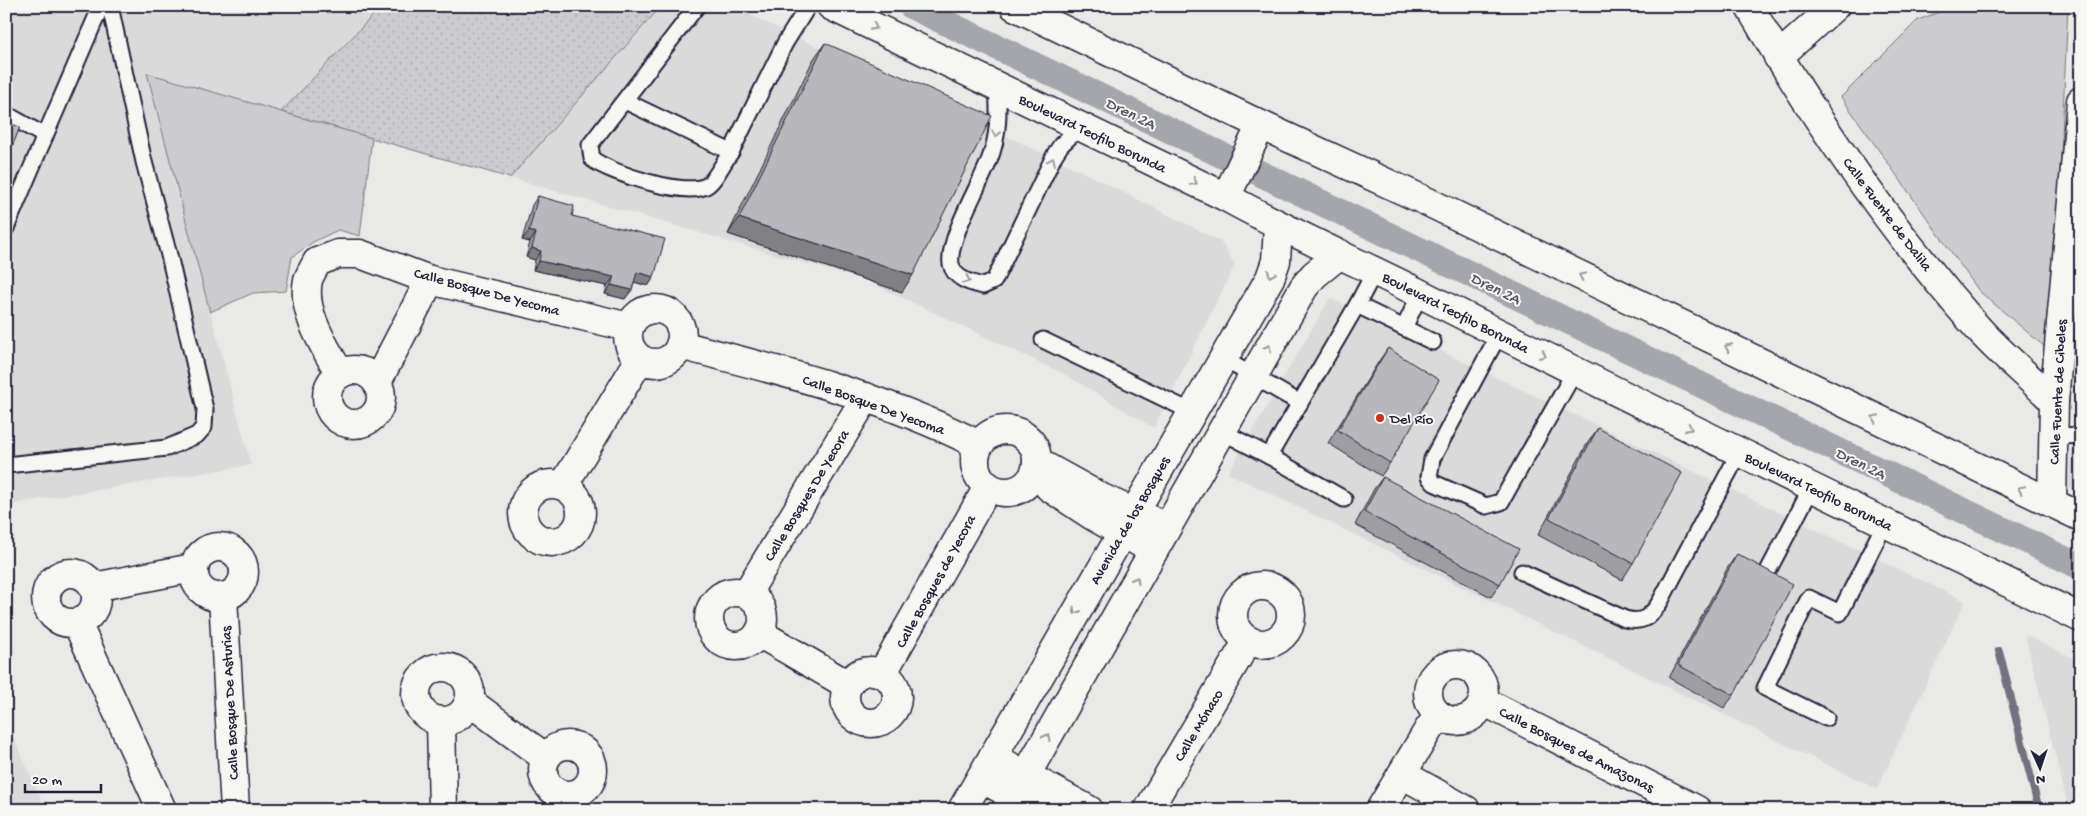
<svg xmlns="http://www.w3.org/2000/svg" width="2087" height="816" viewBox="0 0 2087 816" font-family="'Gochi Hand',sans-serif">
<defs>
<pattern id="grass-dots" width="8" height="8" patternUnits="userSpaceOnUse" patternTransform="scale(1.25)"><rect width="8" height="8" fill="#ccccce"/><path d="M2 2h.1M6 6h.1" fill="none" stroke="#afafb2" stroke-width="1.8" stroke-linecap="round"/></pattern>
</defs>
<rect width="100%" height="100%" fill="#e9e9e7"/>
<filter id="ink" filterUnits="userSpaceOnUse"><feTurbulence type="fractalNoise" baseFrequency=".02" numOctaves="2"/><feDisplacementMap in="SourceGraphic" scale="10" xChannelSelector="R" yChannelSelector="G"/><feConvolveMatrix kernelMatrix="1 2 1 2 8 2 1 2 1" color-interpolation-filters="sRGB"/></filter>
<g filter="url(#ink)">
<g fill="#dadada">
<path d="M6,6h376l-101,106 -134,-39 104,392 -245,40z"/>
<path d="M661,6h70l356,168 133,67 15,24 -81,163 -88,-53 -199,-94 -357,-103z"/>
<path d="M1330,298l635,303 -88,188 -649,-316z"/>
<path d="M2076,396h5v97l-13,-6z"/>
<path d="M2025,635l56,27v148h-12z"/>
<path d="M6,721l40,89h-40z"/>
</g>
<path fill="url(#grass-dots)" stroke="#777784" d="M382,6h279l-151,172 -229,-66z"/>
<g fill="#ccccce" stroke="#777784">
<path d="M1955,6h113l-16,347 -73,-62 -138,-194 77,-77z"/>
<path d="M147,73l225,65 -12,98 -22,-6 -25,12 -21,15 -6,34 -33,2 -43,19z"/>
</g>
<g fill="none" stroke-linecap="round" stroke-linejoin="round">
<path stroke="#71717f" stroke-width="8" d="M1999,651l40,159"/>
<path stroke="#a5a5ac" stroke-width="26" d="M911,6l1170,561"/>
<defs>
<g id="service">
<path d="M997,86c2,25 2,50 -8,75 -9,24 -42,79 -38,103 3,15 20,19 32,22l11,-5 61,-127 6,-9 19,-18"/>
<path d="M625,101l106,51c-7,9 -16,29 -25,34 -22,11 -96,-13 -114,-27l-2,-14 107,-139"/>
<path d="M6,114l39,22 -39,92"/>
<path d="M45,136l56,-130"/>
<path d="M731,152l54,-109 23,-37"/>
<path d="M1357,305l76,37"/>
<path d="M1404,328l16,-34"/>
<path d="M1499,334l-67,125 -3,18 5,6 52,23 15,-4 74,-131"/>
<path d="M1043,340l149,72"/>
<path d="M1222,358l78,45"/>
<path d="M1221,431l48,25"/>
<path d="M2054,435l27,1"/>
<path d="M6,465l161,-17 30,-13 7,-8 1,-18 -36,-154 -25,-93 -34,-156"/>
<path d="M1344,499l-75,-43 88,-151 18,-34"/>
<path d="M1769,569l43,-82"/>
<path d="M1522,572l103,47c18,5 26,-3 35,-17l79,-149"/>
<path d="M1826,718l-61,-30 44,-90 31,15 45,-90"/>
</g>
<g id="minor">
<path d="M1749,6c65,113 140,221 226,319 23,27 53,51 79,76"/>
<path d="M1778,57l57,-51"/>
<circle cx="655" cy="336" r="27"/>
<path d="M680,345c102,26 205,52 299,100"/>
<circle cx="354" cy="397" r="27"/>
<path d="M340,374c-15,-27 -39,-62 -32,-94 2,-6 6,-12 9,-18l21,-8h22l70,26 199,47"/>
<path d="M377,382l53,-102"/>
<circle cx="1006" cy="461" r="31"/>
<path d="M1037,462l65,36 64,29"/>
<circle cx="552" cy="513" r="29"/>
<path d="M563,486l77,-127"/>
<path d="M1049,487l44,29 60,34"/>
<circle cx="219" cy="572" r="25"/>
<circle cx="71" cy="598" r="25"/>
<circle cx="1262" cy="615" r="29"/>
<path d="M94,587l99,-19"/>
<circle cx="736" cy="619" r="27"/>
<path d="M747,593l119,-196"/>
<path d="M223,597l12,213"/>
<path d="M77,623l85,187"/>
<path d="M759,633l89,52"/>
<circle cx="1456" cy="693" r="28"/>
<circle cx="443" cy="694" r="27"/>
<circle cx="871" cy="697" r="26"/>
<path d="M882,674l106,-187"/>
<path d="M1483,701l214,109"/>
<path d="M470,702l76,56"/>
<path d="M441,721l2,89"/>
<circle cx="568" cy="770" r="25"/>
<path d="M993,757l96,53"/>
<path d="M1402,774l64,36"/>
<path d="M981,778l59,32"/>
<path d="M1148,810l100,-170"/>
<path d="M1380,810l50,-83 13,-9"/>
</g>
<g id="tertiary">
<path d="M2052,503l2,-102 27,-300"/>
<path d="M962,810l308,-532 6,-17 2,-35"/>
<path d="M1006,810l298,-523 10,-12 26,-21"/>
</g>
<g id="secondary">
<path d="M831,6l395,191c63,35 129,64 193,96 219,111 441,218 662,325"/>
<path d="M1014,6l247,119 167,77 653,315"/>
<path d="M1226,197l35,-72"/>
</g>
</defs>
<use href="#service" stroke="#22223b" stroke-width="19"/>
<use href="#minor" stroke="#22223b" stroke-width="31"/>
<use href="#tertiary" stroke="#22223b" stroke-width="31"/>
<use href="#secondary" stroke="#22223b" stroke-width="31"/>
<use href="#service" stroke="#f6f6f2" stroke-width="15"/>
<use href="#minor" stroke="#f6f6f2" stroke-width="28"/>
<use href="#tertiary" stroke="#f6f6f2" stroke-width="28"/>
<use href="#secondary" stroke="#f6f6f2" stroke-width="28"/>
</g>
<g fill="#9e9ea2" stroke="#22223b">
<path d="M825,43l77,249 -174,-58 85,-174z"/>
<path d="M538,196l34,20 82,61 -6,9 -14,-4 -9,17 -20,-5 2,-8 -74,-16 2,-10 -9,-3 4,-15 -8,-2 10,-35z"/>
<path d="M1388,348l2,115 -9,13 -53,-33 51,-82z"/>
<path d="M1598,428l35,135 -11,17 -84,-45 49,-91z"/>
<path d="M1383,477l117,107 -9,13 -136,-72 19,-36z"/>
<path d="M1737,554l-3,141 -10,13 -55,-30 59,-111z"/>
</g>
<g fill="#818184" stroke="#22223b">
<path d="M739,218l174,57 -11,17 -174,-58z"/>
<path d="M529,231l7,2 -6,9 -8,-2z"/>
<path d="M532,248l9,3 -6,9 -9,-3z"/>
<path d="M539,261l75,16 -7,9 -74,-16z"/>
<path d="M637,272l17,5 -6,9 -17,-5z"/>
<path d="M611,285l21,5 -7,9 -20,-5z"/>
</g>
<g fill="#b8b8bc" stroke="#22223b">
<path d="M825,43l167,73 -79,159 -174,-57z"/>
<path d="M6,122l14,5 -14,35z"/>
<path d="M538,196l36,10 -2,10 93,23 -11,38 -17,-5 -5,18 -21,-5 3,-8 -75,-16 2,-10 -9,-3 4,-15 -7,-2z"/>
<path d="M1388,348l51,32 -49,83 -52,-33z"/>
<path d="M1598,428l84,45 -49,90 -84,-45z"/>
<path d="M1383,477l136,72 -19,35 -136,-72z"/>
<path d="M1737,554l56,30 -59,111 -56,-30z"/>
</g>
<defs><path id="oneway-chevron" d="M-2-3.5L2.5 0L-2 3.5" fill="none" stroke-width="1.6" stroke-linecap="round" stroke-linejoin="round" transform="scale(1.25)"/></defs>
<g stroke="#9797a0">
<use href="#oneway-chevron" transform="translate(874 27) rotate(26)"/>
<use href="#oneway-chevron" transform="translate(996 134) rotate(101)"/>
<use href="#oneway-chevron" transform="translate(1052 161) rotate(-64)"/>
<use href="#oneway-chevron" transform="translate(1194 182) rotate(26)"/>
<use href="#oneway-chevron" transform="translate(1271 274) rotate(112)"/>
<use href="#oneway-chevron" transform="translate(1582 276) rotate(-154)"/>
<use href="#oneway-chevron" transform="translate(967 280) rotate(25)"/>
<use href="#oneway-chevron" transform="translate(1728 347) rotate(-154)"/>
<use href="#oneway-chevron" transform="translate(1268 348) rotate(-60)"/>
<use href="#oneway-chevron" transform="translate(1543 355) rotate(26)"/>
<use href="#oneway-chevron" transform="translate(1875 418) rotate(-154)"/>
<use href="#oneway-chevron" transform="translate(1689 428) rotate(27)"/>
<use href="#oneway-chevron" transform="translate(2021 489) rotate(-154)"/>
<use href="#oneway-chevron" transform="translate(1136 580) rotate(-60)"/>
<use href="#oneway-chevron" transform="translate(1076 611) rotate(120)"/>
<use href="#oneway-chevron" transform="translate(1047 737) rotate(-60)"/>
</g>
</g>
<circle fill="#c8321e" stroke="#f6f6f2" stroke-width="2" cx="1380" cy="418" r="5"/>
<g text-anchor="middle" stroke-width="4" stroke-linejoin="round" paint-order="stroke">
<g font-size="15" fill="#22223b" stroke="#f6f6f2">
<text transform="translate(1093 133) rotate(26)" y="5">Boulevard Teofilo Borunda</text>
<text transform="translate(1888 214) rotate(53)" y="5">Calle Fuente de Dalila</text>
<text transform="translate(487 291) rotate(15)" y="5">Calle Bosque De Yecoma</text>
<text transform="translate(1456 312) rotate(27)" y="5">Boulevard Teofilo Borunda</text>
<text transform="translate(2057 392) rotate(-87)" y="5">Calle Fuente de Cibeles</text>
<text transform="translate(874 404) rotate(20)" y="5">Calle Bosque De Yecoma</text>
<text transform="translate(1819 491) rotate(26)" y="5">Boulevard Teofilo Borunda</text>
<text transform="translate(806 495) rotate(-59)" y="5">Calle Bosques De Yecora</text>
<text transform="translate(1129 520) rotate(-60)" y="5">Avenida de los Bosques</text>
<text transform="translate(935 581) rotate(-61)" y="5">Calle Bosques de Yecora</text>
<text transform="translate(229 703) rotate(-93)" y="5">Calle Bosque De Asturias</text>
<text transform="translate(1198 725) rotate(-59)" y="5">Calle Mónaco</text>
<text transform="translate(1577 749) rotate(27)" y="5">Calle Bosques de Amazonas</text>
</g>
<g font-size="15" fill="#22223b" stroke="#f6f6f2" text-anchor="start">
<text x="1390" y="423">Del Río</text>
</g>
<g font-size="16" font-style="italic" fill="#565668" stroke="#f6f6f2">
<text transform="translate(1131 112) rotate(26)" y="6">Dren 2A</text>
<text transform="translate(1496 287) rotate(26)" y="6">Dren 2A</text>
<text transform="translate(1861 462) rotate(26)" y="6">Dren 2A</text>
</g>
</g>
<rect width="2087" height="816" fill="none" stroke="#f6f6f2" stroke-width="25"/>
<rect x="12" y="12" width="2062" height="791" fill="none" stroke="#22223b" stroke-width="2" filter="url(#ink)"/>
<g transform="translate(2040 768) rotate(177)" stroke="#f6f6f2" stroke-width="4" paint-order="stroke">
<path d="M0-4L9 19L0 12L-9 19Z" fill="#22223b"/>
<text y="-8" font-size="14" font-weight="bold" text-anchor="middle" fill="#22223b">N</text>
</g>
<path d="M25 784v8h76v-8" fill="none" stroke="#22223b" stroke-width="2.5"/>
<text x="32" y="784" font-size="15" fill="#22223b" stroke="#f6f6f2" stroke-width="4" paint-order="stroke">20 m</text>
</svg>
